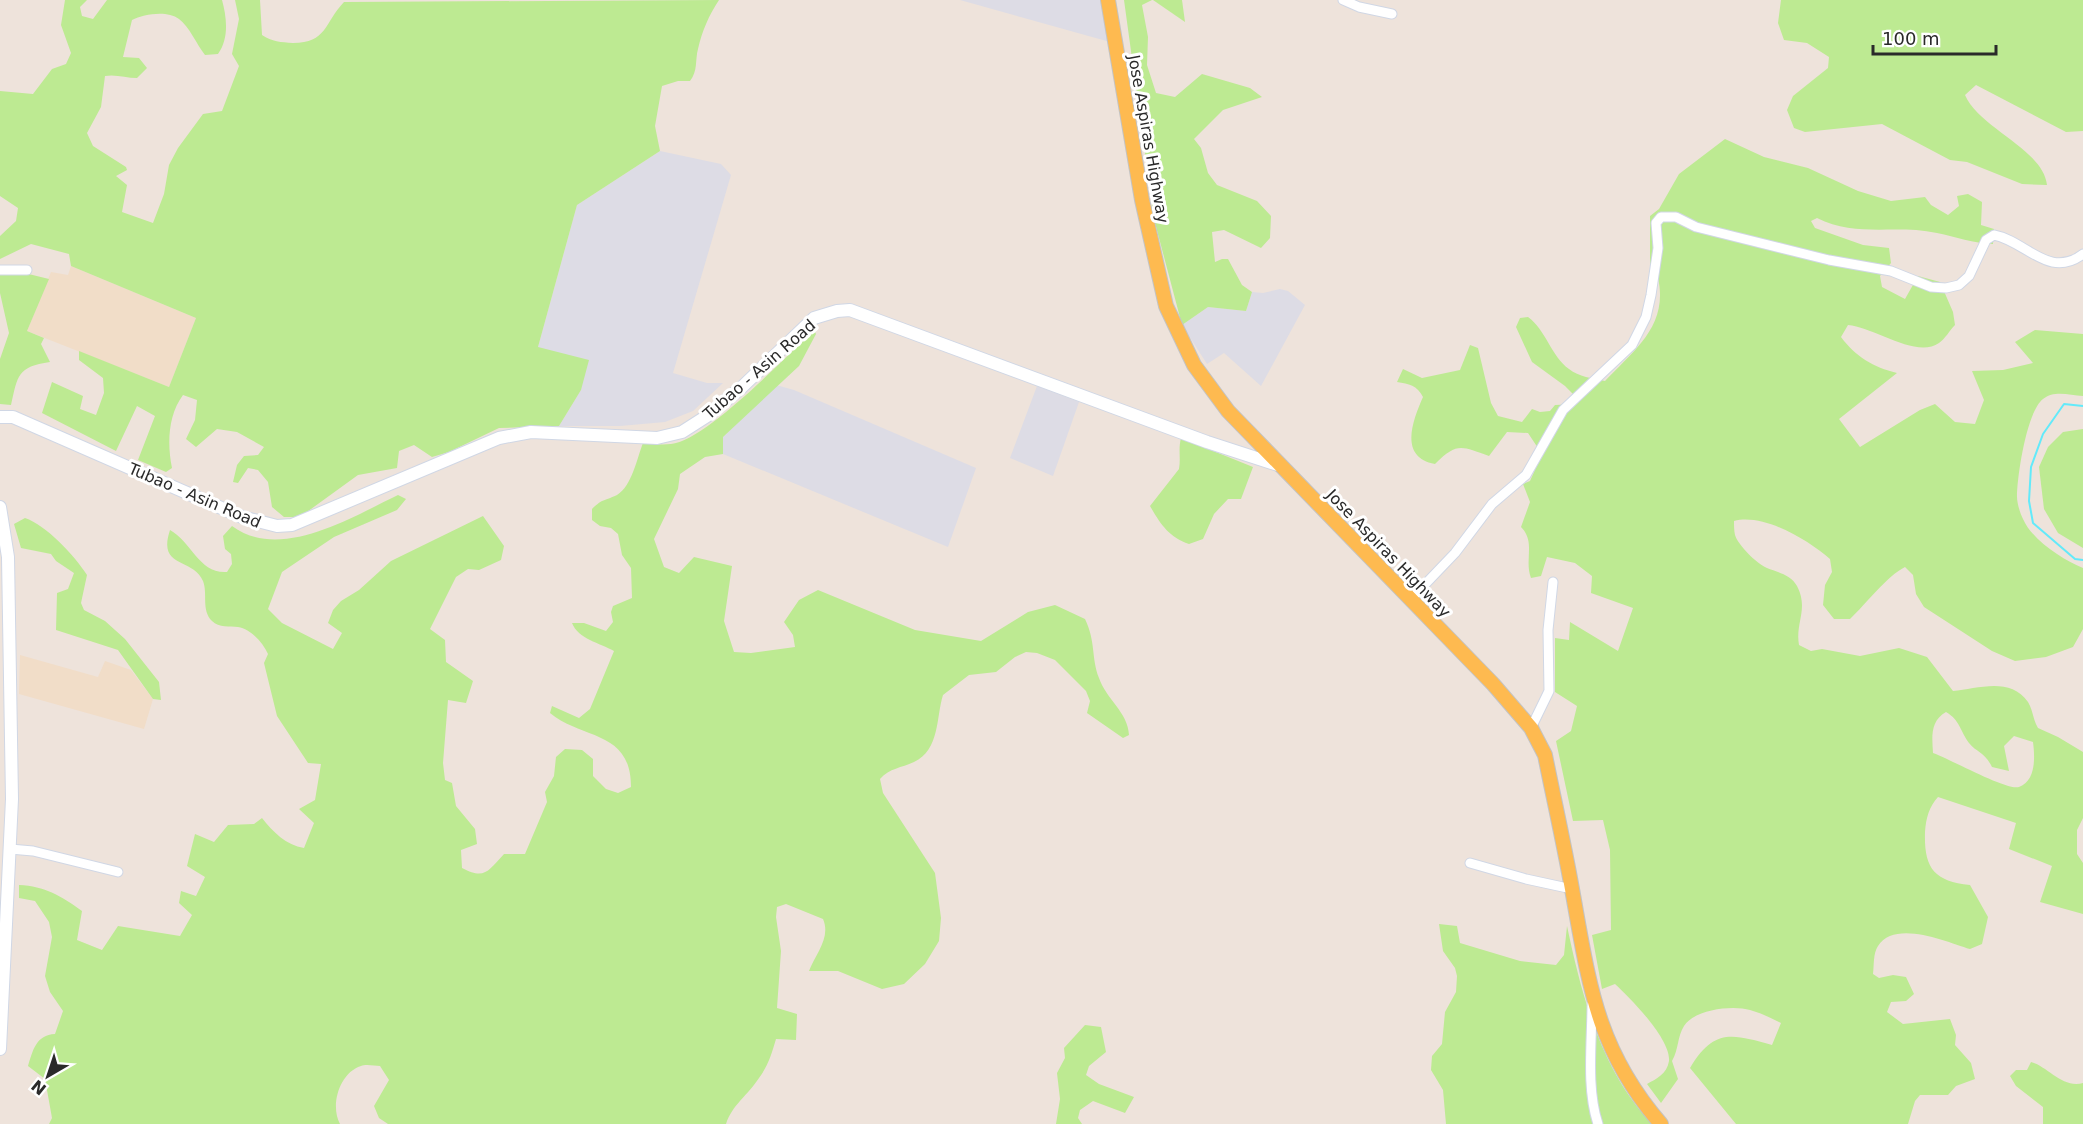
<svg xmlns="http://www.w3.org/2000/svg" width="2083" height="1124" viewBox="0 0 2083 1124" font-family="'DejaVu Sans',sans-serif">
<rect width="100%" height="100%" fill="#eee3db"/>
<g fill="#dddce5">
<path d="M960,0h142l8,42z"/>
<path d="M660,151l61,13 10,11 -58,198 34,10h16l-30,28 -28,11 -45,4h-61l22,-36 -43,-43 39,-142z"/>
<path d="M1280,289l8,2 17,14 -44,81 -37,-33 -17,11 -25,-39 26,-18 38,4 6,-19 11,1z"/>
<path d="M776,385l18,5 182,78 -28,79 -225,-93v-17z"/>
<path d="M1037,386l42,16 -26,74 -43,-18z"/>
</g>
<g fill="#f1ddc8">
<path d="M71,266l125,52 -27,69 -142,-56 24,-59 17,3z"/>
<path d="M20,655l78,22 7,-16 26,9 22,29 -9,30 -125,-35z"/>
</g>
<g fill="#bdea92" fill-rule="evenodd">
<path d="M65,0h22l-7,7 2,9 11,3 14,-19h115c5,18 7,39 -4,54l-13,1c-8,-10 -16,-29 -26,-36 -12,-9 -35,-5 -47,1l-9,37 16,1 8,10 -10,10c-11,0 -21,-4 -32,-2l-4,31 -14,26 6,13 33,21 1,3 -11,6 11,9 -5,27 31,11 11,-29 5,-29 9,-17 25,-34 19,-3 17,-45 -7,-12 7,-35 -4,-19h25l2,35c10,7 19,7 31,8 34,0 31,-20 51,-41l375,-2c-10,15 -17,31 -21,49 -3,11 0,22 -8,32h-12l-16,5 -7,40 5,25 -83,54 -39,142 51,13 -8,30 -22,36 -60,2 -50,24 -17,5 -18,-12 -15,6 -2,17 -39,7 -58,42h-16l-12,-10 -4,-25 -10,-12 -10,-2 -10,15 -5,-1 4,-17 7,-9 14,-1 6,-8 -27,-15 -20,-3 -21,18 -10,-8 9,-19 2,-20 -14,-5c-15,20 -16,49 -11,73l-6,4 -28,-12 17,-44 -18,-10 -21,45 -74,-38 10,-31 31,14 -3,13 16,6 8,-22 -1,-15 -24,-18v-9l90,36 27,-69 -125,-52 -2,-12 -38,-10 -31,15v-23l16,-15 2,-13 -18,-12v-105l33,3 19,-25 14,-5 5,-11 -10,-28z"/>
<path d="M1124,0h28l-10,5 6,32 -1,28 9,28 19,4 27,-23 48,14 12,9 -39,13 -29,29 7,9 7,25 9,12 40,16 14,15 -1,22 -9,10 -37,-18 -12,2 3,30 7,-3h6l14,26 10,7 -6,19 -38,-4 -26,18 -28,-106z"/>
<path d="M1153,0h29l3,22z"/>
<path d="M1781,0h302v131l-17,1 -90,-47 -11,10c15,34 78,54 82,90l-25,-1 -55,-22 -17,-2 -68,-36 -77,8 -11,-4 -7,-18 6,-14 35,-28 1,-11 -22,-14 -23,-3 -6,-17z"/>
<path d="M1725,139l39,18 44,11 50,23 33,10 34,-4 6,8 17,10 11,-9 -2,-10 11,-2 14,8 -1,23 13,4 -1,15c-20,-1 -37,-7 -56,-11 -42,-9 -81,5 -120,-15l-6,3 4,7 48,17 26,3 2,15 -11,13 2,11 23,12 13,-23 22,6 13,30 2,13c-5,5 -10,14 -16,18 -23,16 -65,-16 -91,-18l-7,12c15,20 32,30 56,36l-58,46 21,28 60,-37 15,-6 20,18 20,2 9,-24 -12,-29 31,-1 30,-7 -18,-21 20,-12 48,4v62c-14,-1 -29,-6 -40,3 -16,12 -26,77 -26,98 0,6 3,16 6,22 9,21 40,41 60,49v61l-10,18 -27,10 -31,4 -23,-10 -68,-44 -8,-13 -3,-19 -8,-8c-18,9 -39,37 -55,52h-16l-11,-14 2,-20 7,-13 -2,-13c-22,-19 -66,-46 -96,-38 0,4 0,10 1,14 3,10 22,29 32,33 10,4 24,7 30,18 12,23 -2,37 2,59l12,6 11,-2 38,7 39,-8 28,9 26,34c24,-2 57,-15 75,11 5,8 5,18 10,26l20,9 25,15v66l-6,12v24l6,9v51l-43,-12 12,-36 -43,-17 7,-26 -78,-26c-9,10 -12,21 -13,35 -1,35 8,49 45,53l18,32 -6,27 -12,5c-23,-7 -75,-30 -92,-3 -5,7 -4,20 -5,28l6,4 14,-3 13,2 8,17 -8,7 -15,1 -4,10 16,12 47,-5 6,16 -1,10 16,18 4,16 -19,7 -8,9h-28l-5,6 -7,23h-172l-46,-56c24,-40 42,-34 82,-23l9,-22c-10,-5 -20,-10 -31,-13 -17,-5 -55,-1 -66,16 -7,11 -5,23 -12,35l6,18 -17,24 -14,-19c9,-5 20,-10 22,-23 2,-22 -39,-63 -54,-77l-13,5 -10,-54 19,-5 -1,-80 -7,-30 -30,1 -17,-80 15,-10 6,-25 -22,-14v-54l14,2 1,-18 48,29 15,-43 -42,-15 1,-17 -17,-13 -28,-6 -6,19 -10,2c-7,-18 5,-36 -10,-51l9,-25 -7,-18 7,-3 12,-27 -14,-21 -21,-1 -18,24c-28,-10 -32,-14 -54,8 -37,-7 -22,-44 -12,-67 -6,-12 -14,-13 -26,-15l6,-13 19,9 38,-8 10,-25 8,3 13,55 7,13 24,6 10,-13 8,3 10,-1 5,-6 21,-1 3,-4 -14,-14 -33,-24 -16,-35 4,-9 8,-1c18,13 23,39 41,52 10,8 23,9 36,12 28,-30 64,-55 53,-103l-8,-5v-57l9,-7 20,-35zM1946,712c14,8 14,19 23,31 8,10 15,8 23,24l17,4 -5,-25 10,-10 19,6c2,15 3,39 -14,45 -12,4 -69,-28 -86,-34 -1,-16 -3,-32 13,-41z"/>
<path d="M0,267l49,12 -22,52 17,7 -3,6 9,18c-33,5 -32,13 -39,43l-11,-1v-45l9,-26 -9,-40z"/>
<path d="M814,330l2,4 -17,32 -76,71v17l-18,3 -25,17 -2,15 -24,50 10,28 15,6 15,-16 38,9 -8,55 10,31 17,1 44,-6 -2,-12 -9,-13 15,-22 19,-10 97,40 66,11 47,-29 27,-7 30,14c11,23 6,38 14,59 7,21 29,34 30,57l-6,3 -36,-25 3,-12 -4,-10 -31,-31 -18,-7 -11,-1 -11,5 -19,15 -27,3 -26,20c-7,22 -3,55 -29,67 -13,6 -24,6 -34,17l3,14 52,80 6,45 -2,23 -14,23 -21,20 -22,5 -44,-18h-29c7,-18 22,-33 14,-52l-37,-15 -9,3 -1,10 5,34 -4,57 20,6 -1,26 -20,-1c-4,14 -8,27 -17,39 -11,17 -27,27 -33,46h-338l-9,-6 -5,-12 15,-26 -9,-14c-5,0 -14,-2 -19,0 -22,7 -31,40 -21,58h-291l3,-6 -7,-39 -17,-13c5,-16 8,-31 27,-32l8,-23 -13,-19 -5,-16 7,-39 -3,-15 -14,-21 -16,-3v-13c26,1 42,11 63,26l-5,29 25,10 16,-24 62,10 12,-21 -13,-12 2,-12 15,5 9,-19 -18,-11 8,-32 19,8 14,-17 26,-1 8,-6c11,14 24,27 42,30l10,-25 -15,-14 16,-9 6,-36 -13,-1 -31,-47 -13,-53 4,-9c-5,-11 -17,-25 -30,-27 -8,-1 -19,1 -26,-6 -11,-11 -4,-27 -9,-40 -10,-24 -46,-12 -33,-51 22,12 29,44 57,42l5,-8 -1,-10 -6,-5 -2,-13 9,-10c48,36 120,-9 166,-31l8,4 -9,11 -63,27 -52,35 -14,37 14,14 51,26 9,-16 -14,-10 5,-13 8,-9 18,-11 32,-29 92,-45 21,30 -3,14 -22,10 -11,-1 -12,8 -26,52 15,11 1,22 27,19 -7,22 -18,-3 -5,63 2,17 7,3 4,23 19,23 2,15 -16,6 1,18c23,12 26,3 42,-14h21l22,-52 -2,-10 9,-16 2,-19 9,-8 17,1 11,9v17l13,13 12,4 13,-6c0,-57 -48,-47 -81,-74l2,-7 27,12 11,-9 24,-58c-14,-8 -36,-12 -42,-28h12l22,8 7,-9 -2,-10 2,-6 19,-8 -1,-30 -9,-13 -4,-21 -7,-6 -11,-2 -8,-6v-11c11,-11 13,-8 25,-14 15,-9 20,-37 26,-52 9,1 19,2 28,1 34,-3 116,-88 143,-114z"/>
<path d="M2083,429v119l-25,-15 -14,-24 -5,-42 9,-20 15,-15z"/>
<path d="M1181,438l72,29 -12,32h-13l-14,15 -11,25 -14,5c-20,-7 -28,-19 -39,-38l29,-37c2,-11 -1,-20 2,-31z"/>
<path d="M25,518c21,7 50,38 62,57l-6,28 3,7 21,11 20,18 34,43 2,18 -8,-1 -35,-49 -62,-20 1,-37 11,-4 6,-16 -18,-12 -5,-7 -30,-6 -7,-24z"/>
<path d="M1439,924l18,2 3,17 60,18 36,4 8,-10 3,-29c15,71 34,144 85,198h-206l-3,-34 -12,-20 1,-14 10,-12 3,-32 11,-20 1,-16 -2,-8 -12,-17z"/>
<path d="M1085,1025l16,2 5,25 -17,14 -3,9 13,9 35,13 -9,16 -32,-12 -13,9 -2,8 4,6h-26l4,-25 -3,-26 8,-15 -1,-10z"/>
<path d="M2031,1062c16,4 32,27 52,21v41h-40v-17l-27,-21 -6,-10 6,-6h11z"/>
</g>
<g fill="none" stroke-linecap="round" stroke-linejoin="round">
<path stroke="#63eafa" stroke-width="2" d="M2083,406l-19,-2 -21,30 -12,33 -2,34 4,22 42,36 8,1"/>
<defs>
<g id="minor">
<path d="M1343,0l16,7 33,7"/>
<path d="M0,270h27"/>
<path d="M1411,599l44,-46 37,-49 34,-29 37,-65 69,-65 14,-28 5,-22 7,-47 -2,-25 5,-6h15l20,10 133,33 62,11 40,16 15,1 13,-3 10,-9 17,-36 8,-5c32,6 55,45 89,19"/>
<path d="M1531,728l18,-37 -1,-61 5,-48"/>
<path d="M10,849l23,2 85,21"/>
<path d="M1470,863l56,16 46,10"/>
<path d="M1592,1004c0,38 -6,84 6,120"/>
</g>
<g id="secondary">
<path d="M0,417h13l229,100 35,9 15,-1 207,-87 32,-6 126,6 25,-6 25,-16 35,-29 72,-69 23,-7 13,-1 357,132 74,24"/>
<path d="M0,507l8,50 4,242 -12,250"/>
</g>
<path id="primary" d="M1108,0l34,200 24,106 28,59 34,46 265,273 38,44 14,27c9,45 19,89 27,134 17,94 24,160 89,235"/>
</defs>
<use href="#minor" stroke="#d0d7e5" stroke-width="11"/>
<use href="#secondary" stroke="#d0d7e5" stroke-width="14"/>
<use href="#primary" stroke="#c3c3c3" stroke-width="16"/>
<use href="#minor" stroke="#fff" stroke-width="9"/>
<use href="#secondary" stroke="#fff" stroke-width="12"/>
<use href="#primary" stroke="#feba50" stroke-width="14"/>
</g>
<g text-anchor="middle" stroke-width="6" stroke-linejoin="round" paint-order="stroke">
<g font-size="16" fill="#2a2a2a" stroke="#fff">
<text transform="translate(1149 139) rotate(80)" y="6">Jose Aspiras Highway</text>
<text transform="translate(759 369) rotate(-41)" y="6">Tubao - Asin Road</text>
<text transform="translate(195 495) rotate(23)" y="6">Tubao - Asin Road</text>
<text transform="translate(1389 553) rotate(46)" y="6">Jose Aspiras Highway</text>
</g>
</g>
<g transform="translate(48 1076) rotate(219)" stroke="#ffffff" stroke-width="4.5" paint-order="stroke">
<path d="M0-4.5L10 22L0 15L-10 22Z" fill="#2a2a2a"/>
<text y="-9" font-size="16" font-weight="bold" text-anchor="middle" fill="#2a2a2a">N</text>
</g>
<path d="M1873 45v9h123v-9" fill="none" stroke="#2a2a2a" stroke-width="3"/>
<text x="1882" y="45" font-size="18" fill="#2a2a2a" stroke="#ffffff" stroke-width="4.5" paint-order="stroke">100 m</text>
</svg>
